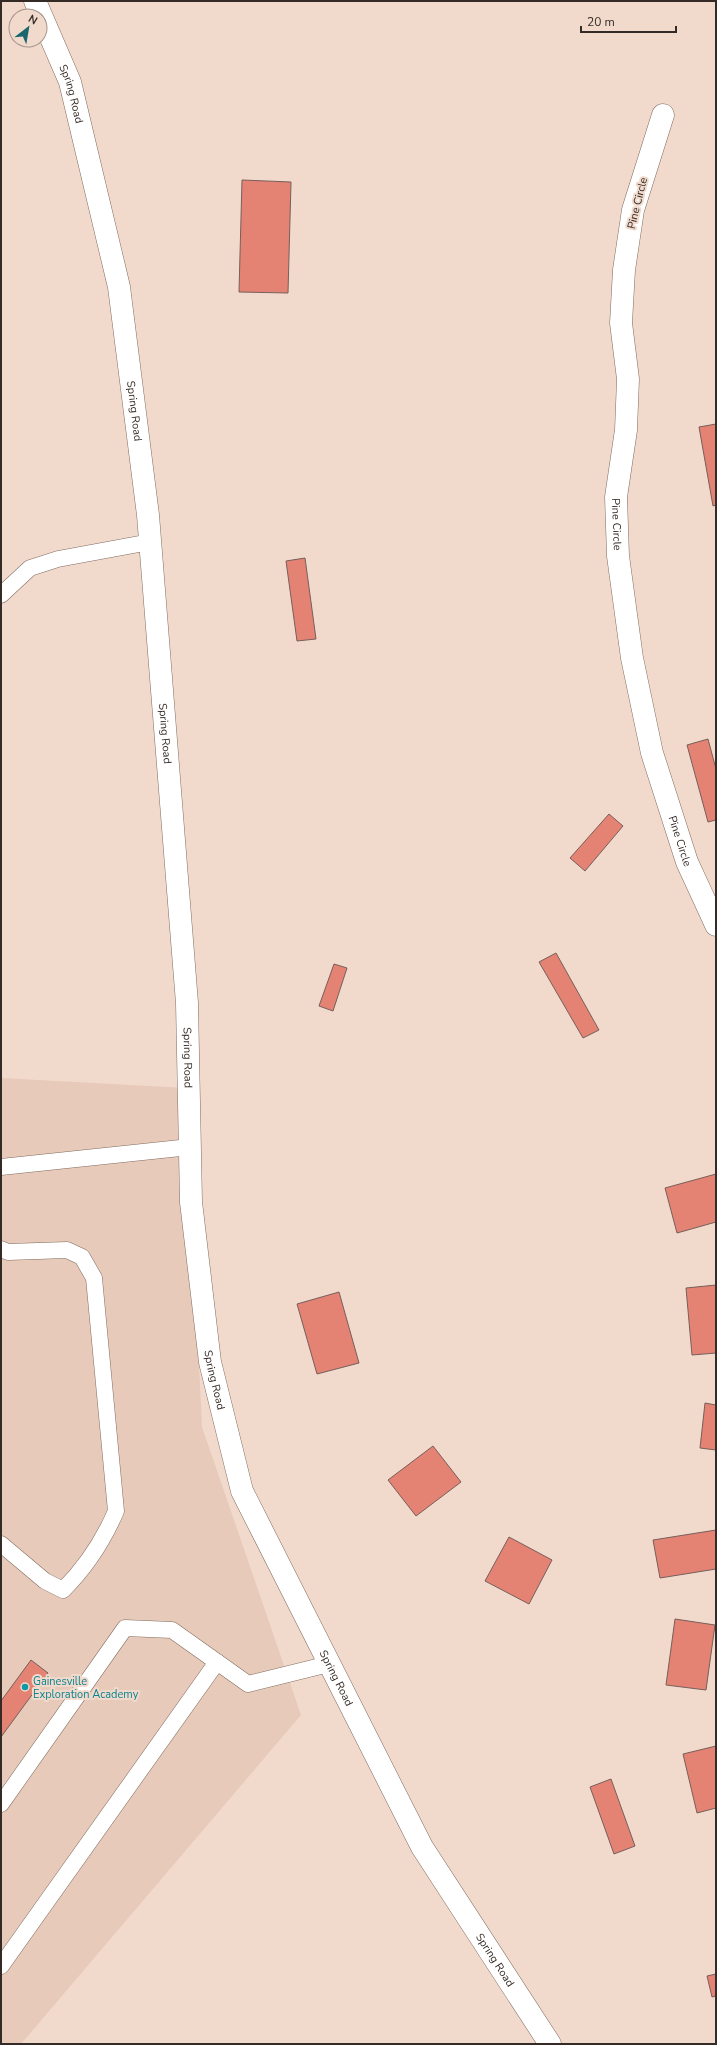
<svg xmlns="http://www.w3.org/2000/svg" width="717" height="2045" viewBox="0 0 717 2045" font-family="'Nunito Sans',sans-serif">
<rect width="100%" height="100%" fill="#f1dacc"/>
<path fill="#e7cab9" d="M1,1078l185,10 16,339 99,288 -280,329h-20z"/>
<g fill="#e48273" stroke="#765f5b">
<path d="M242,180l49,2 -3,111 -49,-1z"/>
<path d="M716,424v81l-3,1 -14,-79z"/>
<path d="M305,558l11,81 -19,2 -11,-80z"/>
<path d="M708,739l8,30v51l-8,2 -21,-77z"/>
<path d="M609,814l14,12 -38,45 -15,-13z"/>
<path d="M556,953l43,77 -16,8 -44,-76z"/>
<path d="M334,964l13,4 -14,43 -14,-5z"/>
<path d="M716,1174v48l-39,11 -12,-45z"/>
<path d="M716,1285v68l-24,2 -6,-67z"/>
<path d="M339,1292l20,71 -42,11 -20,-70z"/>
<path d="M705,1403l11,2v45l-16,-2z"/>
<path d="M433,1446l28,36 -45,34 -28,-36z"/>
<path d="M716,1530v39l-56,9 -7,-38z"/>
<path d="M509,1537l43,23 -23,44 -44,-23z"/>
<path d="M675,1619l40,6 -9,65 -40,-5z"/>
<path d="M31,1660l17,13 -47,64v-36z"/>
<path d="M716,1746v62l-19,5 -14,-59z"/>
<path d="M611,1779l24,67 -21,8 -24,-67z"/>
<path d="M716,1974v22l-4,1 -5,-21z"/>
</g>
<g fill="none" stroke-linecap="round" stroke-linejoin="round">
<defs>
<g id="service">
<path d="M1,595l29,-27 28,-9 92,-17"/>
<path d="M1,1167l189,-20"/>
<path d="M1,1249l7,3 59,-2 15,7 12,21 22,233c-12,28 -31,57 -53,79l-18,-9 -44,-37"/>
<path d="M1,1804l124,-176 47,2 76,54 81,-20"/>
<path d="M1,1966l216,-304"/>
</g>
<g id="minor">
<path id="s1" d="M35,1l35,81 49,205 29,228 39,488 4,199 19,160 32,129 180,356 128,197"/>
<path id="s2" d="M663,115l-30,95 -9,60 -3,53 7,56 -2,51 -10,67 2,59 14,102 20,95 35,109 29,63"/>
</g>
</defs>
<use href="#service" stroke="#806c60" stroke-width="17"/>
<use href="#minor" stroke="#806c60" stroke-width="23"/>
<use href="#service" stroke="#fff" stroke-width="16"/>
<use href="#minor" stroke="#fff" stroke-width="22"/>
</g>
<circle fill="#0f9aa8" stroke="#f1dacc" stroke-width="1.5" cx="25" cy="1687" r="4"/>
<g text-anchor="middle" stroke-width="4" stroke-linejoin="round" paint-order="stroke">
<g font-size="11" fill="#342b26" stroke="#f1dacc">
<text dy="4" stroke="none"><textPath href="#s1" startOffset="100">Spring Road</textPath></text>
<text transform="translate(637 203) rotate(-76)" y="4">Pine Circle</text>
<text dy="4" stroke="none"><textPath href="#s1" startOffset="424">Spring Road</textPath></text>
<text dy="4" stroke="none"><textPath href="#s2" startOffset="416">Pine Circle</textPath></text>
<text dy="4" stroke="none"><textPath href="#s1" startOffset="748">Spring Road</textPath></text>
<text dy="4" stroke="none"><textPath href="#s2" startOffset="740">Pine Circle</textPath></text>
<text dy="4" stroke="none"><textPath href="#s1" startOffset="1073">Spring Road</textPath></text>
<text dy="4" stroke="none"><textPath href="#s1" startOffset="1397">Spring Road</textPath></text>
<text dy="4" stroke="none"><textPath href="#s1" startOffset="1721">Spring Road</textPath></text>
<text dy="4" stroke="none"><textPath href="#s1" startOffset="2045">Spring Road</textPath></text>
</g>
<g font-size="11" fill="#0d838f" stroke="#f1dacc" text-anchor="start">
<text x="33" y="1685">Gainesville<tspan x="33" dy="13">Exploration Academy</tspan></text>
</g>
</g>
<rect width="717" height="2045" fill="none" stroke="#342b26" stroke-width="4"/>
<g transform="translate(28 28) rotate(31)"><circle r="19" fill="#f1dacc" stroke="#a5948a"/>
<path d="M0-3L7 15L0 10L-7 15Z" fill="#1a666e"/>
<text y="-6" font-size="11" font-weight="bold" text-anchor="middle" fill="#342b26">N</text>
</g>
<path d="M581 26v6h95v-6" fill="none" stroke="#342b26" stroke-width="2"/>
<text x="587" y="26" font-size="12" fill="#342b26" stroke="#f1dacc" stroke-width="3" paint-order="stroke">20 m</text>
</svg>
